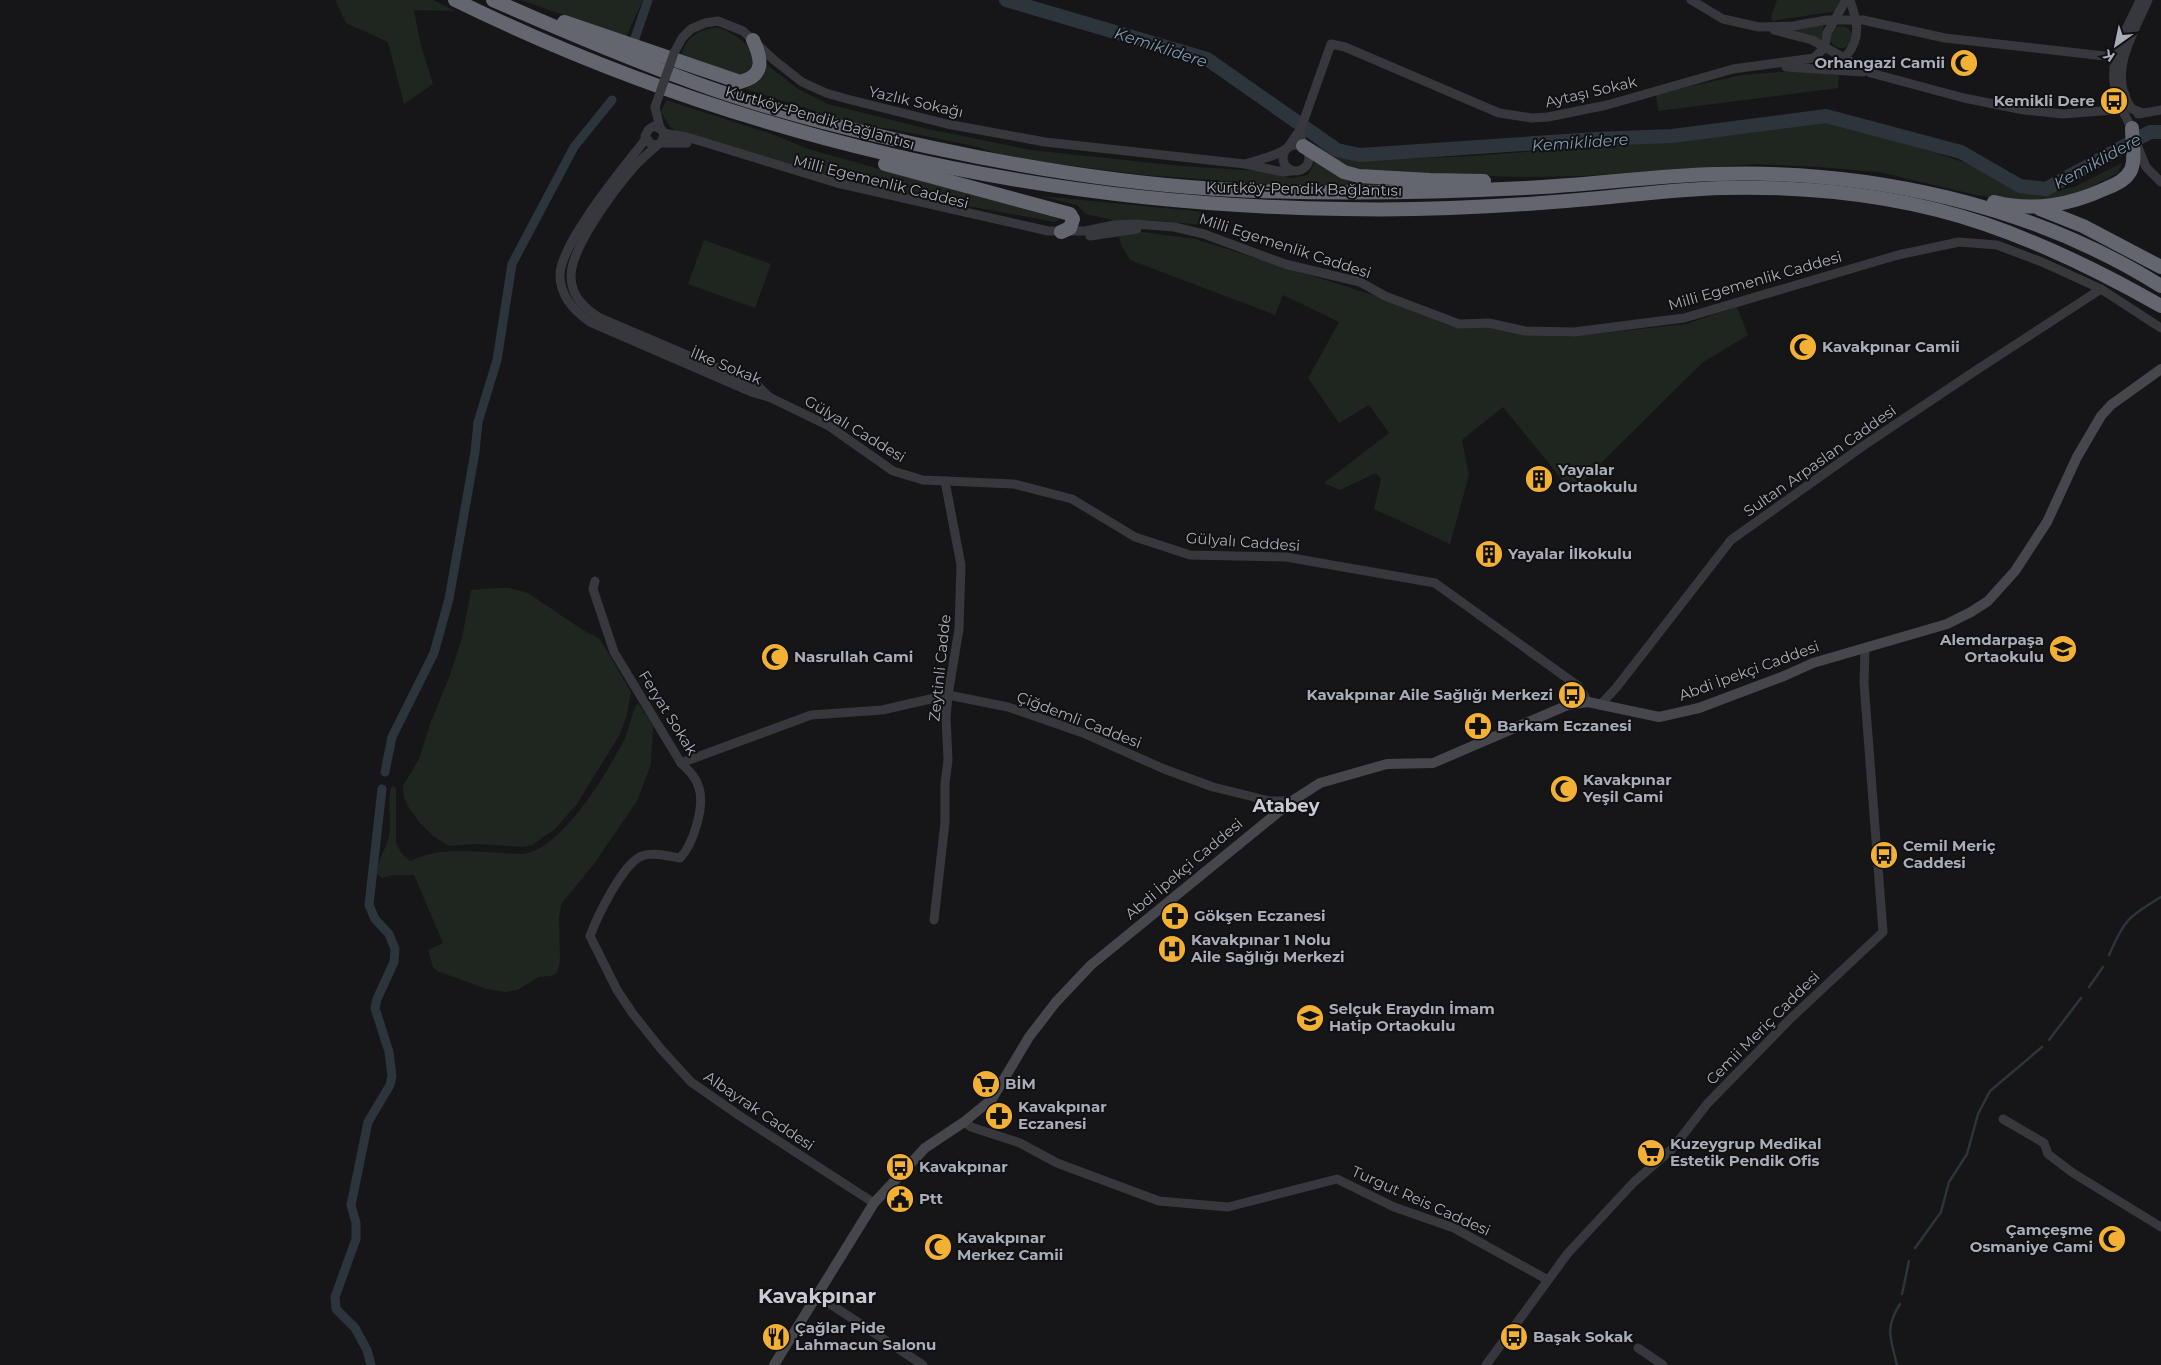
<svg xmlns="http://www.w3.org/2000/svg" width="2161" height="1365" viewBox="0 0 2161 1365" font-family="Montserrat,sans-serif">
<rect width="100%" height="100%" fill="#161618"/>
<g fill="#1e261f">
<path d="M335,0h98l22,11 -41,-1 6,32 13,42 -29,20 -16,-62 -42,-19z"/>
<path d="M521,0h122l-17,37z"/>
<path d="M1777,0h66l-5,10 -7,2 -59,9 -1,-5z"/>
<path d="M1824,24l-3,16 -27,-9v-2z"/>
<circle cx="1841" cy="37" r="11"/>
<path d="M717,27c20,7 51,26 27,49l-64,-19c8,-21 14,-25 37,-30z"/>
<path d="M766,64l32,25 30,15 100,25 103,21 150,16 78,5 33,7 16,-3 7,-13 34,19 73,5h-130l-147,-11 -96,-12 -39,-6 -37,-11 -82,-17 -32,-4 -114,-36c13,-5 19,-11 21,-25z"/>
<path d="M1794,71l45,2 -1,15 -180,23 -2,-17 86,-19z"/>
<path d="M666,100l106,34 36,15 252,70 -5,3 -210,-39 -160,-47 -15,-9 -9,-15z"/>
<path d="M1824,121l109,31 42,14 42,25 31,3 28,-8 46,-23 -4,10 -39,20 -36,9h-28l-39,-7 -97,-23 -61,-5 -62,-3 -173,12 -67,1 -141,-5 -26,-6 -25,-14 -16,-15 28,19 22,5 113,-5 188,-14z"/>
<path d="M1040,196l165,16 -2,13 -52,-5 -30,2 -35,-8 -9,-9z"/>
<path d="M1143,232l52,7 178,56 78,31 39,1 76,10 120,-13 51,-17 11,28 -46,28 -130,129 -69,-85 -41,33 7,35 -19,69 -76,-35 7,-30 -5,-6 -36,17 -16,-7 65,-50 -20,-28 -30,18 -31,-45 31,-56 -56,-27 -8,20 -145,-55 -9,-15 -2,-9z"/>
<path d="M704,240l67,24 -16,44 -67,-24z"/>
<path d="M497,588h12l19,5 55,37 17,9 31,53 -4,22 -7,20 -43,70 -22,25 -23,16 -8,2 -47,-3 -28,2 -16,-10 -13,-13 -11,-15 -5,-11 -1,-11 16,-27 11,-35 20,-49 12,-37 9,-48z"/>
<path d="M638,703l15,23 -2,38 -14,37 -43,63 -32,39 -3,13 1,45 -3,12 -6,3 -12,1 -22,13 -12,2 -18,-3 -50,-18 -4,-4 -5,-17 15,-7 -29,-68h-20l-12,3 -5,-4c0,-14 9,-24 12,-38 3,-16 -3,-35 3,-51l4,3v54l5,11 9,8c34,-16 74,-8 110,-7 40,0 89,-84 105,-116 5,-10 6,-26 13,-35z"/>
</g>
<g fill="none" stroke-linecap="round" stroke-linejoin="round">
<g stroke="#2c353c" stroke-width="2.5">
<path d="M2109,955c16,-35 18,-38 52,-58"/>
<path d="M2089,987l14,-20"/>
<path d="M2049,1040l32,-42"/>
<path d="M1915,1248l26,-36 8,-30 18,-28 11,-40 12,-23 52,-44"/>
<path d="M1902,1294l7,-33"/>
<path d="M1897,1365c-6,-26 -13,-36 3,-61"/>
</g>
<g stroke="#2c353c" stroke-width="9">
<path d="M634,41l14,-41"/>
<path d="M385,772l7,-35 42,-84 15,-54 26,-147 3,-30 19,-62 15,-96 62,-117 38,-47"/>
<path d="M371,1365l-4,-15 -12,-22 -19,-19 -1,-12 21,-58v-16l-5,-18 17,-83 22,-37 2,-9 -3,-24 -14,-44 2,-9 17,-37 1,-13 -6,-15 -14,-15 -6,-14 13,-116"/>
</g>
<path stroke="#2c353c" stroke-width="14" d="M1006,0l201,59 130,91 23,5 236,-16 76,-3 154,-20 135,36 59,34 26,3 104,-57h11"/>
<g stroke="#37383d" stroke-width="9">
<path d="M1691,0l32,19 36,8 34,-1 34,-6h36l82,18 177,20"/>
<path d="M1774,30l38,10 59,33 93,25 60,12 39,4 51,-4 8,-5 3,-11"/>
<path d="M674,53l8,-15 9,-9 14,-6 13,-2 25,10 31,29 28,22 24,11 21,6 100,25 98,18 200,22 38,8 9,-1"/>
<path d="M1786,67l77,5"/>
<path d="M1829,68c9,-2 13,-6 18,-13 15,-19 10,-34 3,-55"/>
<path d="M655,107l5,21"/>
<path d="M2143,113l-11,-4c-26,-35 2,-76 16,-109"/>
<path d="M2138,114l23,-4"/>
<path d="M663,133l24,4 150,46 211,48h37l29,-6 22,-1 38,3 30,7 81,30 75,18 25,14 74,28 30,-1 36,8 49,1 110,-14 214,-63 61,-13 38,3 45,17 59,27 60,39"/>
<path d="M2133,133c-3,-10 -9,-18 -13,-28 -17,-42 3,-67 20,-105"/>
<path d="M646,139c-21,26 -86,105 -86,136 0,21 14,36 30,47l164,71 15,4 60,29 64,45 30,9 91,4 58,15 63,38 55,18 96,2 149,26 143,103 10,16"/>
<path d="M661,143h26"/>
<circle cx="1296" cy="158" r="13"/>
<path d="M655,145l-5,-2 -5,-7 4,-7 5,-3 8,4 2,5 -2,6c-9,8 -19,16 -28,26 -19,22 -63,80 -63,109 0,20 13,32 29,42l157,67 12,12"/>
<path d="M2137,145l9,22 15,15"/>
<path d="M1303,146l-3,-15 31,-87 14,3 154,66 33,5 16,-1 59,-12 126,-36 81,-11 11,-11 2,-14 19,-33"/>
<path d="M1248,163c13,-4 29,-7 39,-15 5,-5 7,-12 13,-17"/>
<path d="M1090,236l47,-7"/>
<path d="M595,581l-2,8 21,63 67,111c8,8 15,14 18,25 6,18 -6,57 -19,70 -12,-2 -26,-6 -38,-2 -19,7 -45,61 -52,80l27,54 16,24 28,35 30,33 49,34 134,87"/>
<path d="M1600,705l16,-17 115,-148 132,-94 115,-77 123,-80"/>
<path d="M681,763l130,-48 71,-5 66,-15 60,12 75,26 81,36 49,18 57,14h22"/>
<path d="M934,920l11,-98v-38l3,-24 -2,-43 2,-22 11,-66 2,-64 -16,-84"/>
<path d="M2003,1119l41,24 4,11 25,19 88,54"/>
<path d="M964,1122l7,5 49,16 37,20 102,38 69,6 109,-28 57,28 60,21 94,52"/>
<path d="M818,1296l105,69"/>
<path d="M1638,1348l25,17"/>
<path d="M1486,1365l82,-112 66,-71 38,-33 35,-45 82,-84 94,-88 -19,-249 1,-34"/>
</g>
<path stroke="#45474d" stroke-width="10" d="M774,1365l100,-162 51,-55 39,-26 28,-23 37,-62 27,-35 35,-37 201,-164 28,-18 67,-19 46,-1 135,-58 20,-3 71,15 40,-9 85,-32 29,-13 134,-39 24,-12 17,-11 27,-30 32,-49 30,-65 24,-41 10,-11 50,-36"/>
<g stroke="#63666e" stroke-width="14">
<path d="M455,0c278,136 580,205 888,209 86,2 172,-3 257,-11 41,-4 82,-9 123,-10 87,-2 179,8 262,36 61,21 120,50 176,82"/>
<path d="M493,0c66,29 132,57 200,82 78,29 160,49 241,66 93,20 187,35 282,41 105,6 205,4 310,-1 63,-3 126,-12 189,-14 154,-5 315,30 446,112"/>
<path d="M564,22l176,60c25,-6 22,-23 13,-42"/>
<path d="M1303,146l41,26 15,4 71,4 54,1"/>
<path d="M885,164l185,50 3,5 -3,9 -9,4"/>
<path d="M1994,202c40,10 76,3 113,-14 9,-4 19,-8 24,-18 5,-12 1,-29 1,-42"/>
<path d="M2040,209l43,17 78,41"/>
</g>
<path stroke="#37383d" stroke-width="9" d="M655,107l19,-54"/>
</g>
<defs>
<symbol id="mosque-disc" viewBox="-11 -11 22 22"><circle r="9.5" fill="#f2b134" stroke="#111113"/><path d="M3.5-4.9A6 6 0 1 0 3.5 4.9A5 5 0 1 1 3.5-4.9Z" fill="#111"/></symbol>
<symbol id="bus-disc" viewBox="-11 -11 22 22"><circle r="9.5" fill="#f2b134" stroke="#111113"/><path d="M-5-6H5V4H4V6H2V4H-2V6H-4V4H-5ZM-3.5-4V0h7V-4ZM-3.5 1.2v1.5H-2V1.2ZM2 1.2v1.5H3.5V1.2Z" fill="#111"/></symbol>
<symbol id="building-disc" viewBox="-11 -11 22 22"><circle r="9.5" fill="#f2b134" stroke="#111113"/><path d="M-4-6H4V6H1V3H-1V6H-4ZM-2.5-4.3h1.7v1.8h-1.7ZM.8-4.3h1.7v1.8H.8ZM-2.5-1h1.7V.8h-1.7ZM.8-1h1.7V.8H.8Z" fill="#111"/></symbol>
<symbol id="school-disc" viewBox="-11 -11 22 22"><circle r="9.5" fill="#f2b134" stroke="#111113"/><path d="M0-5L7-2L0 1L-7-2ZM-4 1L0 2.5L4 1V4Q0 6-4 4Z" fill="#111"/></symbol>
<symbol id="pharmacy-disc" viewBox="-11 -11 22 22"><circle r="9.5" fill="#f2b134" stroke="#111113"/><path d="M-2-6h4v4h4v4h-4v4h-4v-4h-4v-4h4Z" fill="#111"/></symbol>
<symbol id="hospital-disc" viewBox="-11 -11 22 22"><circle r="9.5" fill="#f2b134" stroke="#111113"/><path d="M-5-5h3v3.5h4V-5h3V5h-3V1.5h-4V5h-3Z" fill="#111"/></symbol>
<symbol id="supermarket-disc" viewBox="-11 -11 22 22"><circle r="9.5" fill="#f2b134" stroke="#111113"/><path d="M-6-5.5h2.5l.6 2H6L4.5 2H-2.5L-4.4-4H-6ZM-1.5 3.2a1.3 1.3 0 1 0 .1 0ZM3 3.2a1.3 1.3 0 1 0 .1 0Z" fill="#111"/></symbol>
<symbol id="civic-disc" viewBox="-11 -11 22 22"><circle r="9.5" fill="#f2b134" stroke="#111113"/><path d="M-.6-6.5H3V-4.5H.6V-3L4-1V1h2V6H-6V1h2V-1L-.6-3ZM-1.2 2.5V6h2.4V2.5Z" fill="#111"/></symbol>
<symbol id="restaurant-disc" viewBox="-11 -11 22 22"><circle r="9.5" fill="#f2b134" stroke="#111113"/><path d="M-5-6h1v4h1v-4h1v4h1v-4h1v5L-1.5 .5V6h-2V.5L-5-1ZM5-6V6H3V1.5H1.5Q1.5-4 5-6Z" fill="#111"/></symbol>
</defs>
<g fill-rule="evenodd">
<use href="#mosque-disc" x="1948" y="47" width="32" height="32"/>
<use href="#bus-disc" x="2098" y="85" width="32" height="32"/>
<use href="#mosque-disc" x="1787" y="331" width="32" height="32"/>
<use href="#building-disc" x="1523" y="463" width="32" height="32"/>
<use href="#building-disc" x="1473" y="538" width="32" height="32"/>
<use href="#school-disc" x="2047" y="633" width="32" height="32"/>
<use href="#mosque-disc" x="759" y="641" width="32" height="32"/>
<use href="#bus-disc" x="1556" y="679" width="32" height="32"/>
<use href="#pharmacy-disc" x="1462" y="710" width="32" height="32"/>
<use href="#mosque-disc" x="1548" y="773" width="32" height="32"/>
<use href="#bus-disc" x="1868" y="839" width="32" height="32"/>
<use href="#pharmacy-disc" x="1159" y="900" width="32" height="32"/>
<use href="#hospital-disc" x="1156" y="933" width="32" height="32"/>
<use href="#school-disc" x="1294" y="1002" width="32" height="32"/>
<use href="#supermarket-disc" x="970" y="1068" width="32" height="32"/>
<use href="#pharmacy-disc" x="983" y="1100" width="32" height="32"/>
<use href="#supermarket-disc" x="1635" y="1137" width="32" height="32"/>
<use href="#bus-disc" x="884" y="1151" width="32" height="32"/>
<use href="#civic-disc" x="884" y="1183" width="32" height="32"/>
<use href="#mosque-disc" x="2096" y="1223" width="32" height="32"/>
<use href="#mosque-disc" x="922" y="1231" width="32" height="32"/>
<use href="#restaurant-disc" x="760" y="1321" width="32" height="32"/>
<use href="#bus-disc" x="1498" y="1321" width="32" height="32"/>
</g>
<g text-anchor="middle" stroke-width="4" stroke-linejoin="round" paint-order="stroke">
<g font-size="15" font-weight="bold" fill="#a8adb8" stroke="#111113" text-anchor="start">
<text x="1945" y="68" text-anchor="end">Orhangazi Camii</text>
<text x="2095" y="106" text-anchor="end">Kemikli Dere</text>
<text x="1822" y="352">Kavakpınar Camii</text>
<text x="1558" y="475">Yayalar<tspan x="1558" dy="17">Ortaokulu</tspan></text>
<text x="1508" y="559">Yayalar İlkokulu</text>
<text x="2044" y="645" text-anchor="end">Alemdarpaşa<tspan x="2044" dy="17">Ortaokulu</tspan></text>
<text x="794" y="662">Nasrullah Cami</text>
<text x="1553" y="700" text-anchor="end">Kavakpınar Aile Sağlığı Merkezi</text>
<text x="1497" y="731">Barkam Eczanesi</text>
<text x="1583" y="785">Kavakpınar<tspan x="1583" dy="17">Yeşil Cami</tspan></text>
<text x="1903" y="851">Cemil Meriç<tspan x="1903" dy="17">Caddesi</tspan></text>
<text x="1194" y="921">Gökşen Eczanesi</text>
<text x="1191" y="945">Kavakpınar 1 Nolu<tspan x="1191" dy="17">Aile Sağlığı Merkezi</tspan></text>
<text x="1329" y="1014">Selçuk Eraydın İmam<tspan x="1329" dy="17">Hatip Ortaokulu</tspan></text>
<text x="1005" y="1089">BİM</text>
<text x="1018" y="1112">Kavakpınar<tspan x="1018" dy="17">Eczanesi</tspan></text>
<text x="1670" y="1149">Kuzeygrup Medikal<tspan x="1670" dy="17">Estetik Pendik Ofis</tspan></text>
<text x="919" y="1172">Kavakpınar</text>
<text x="919" y="1204">Ptt</text>
<text x="2093" y="1235" text-anchor="end">Çamçeşme<tspan x="2093" dy="17">Osmaniye Cami</tspan></text>
<text x="957" y="1243">Kavakpınar<tspan x="957" dy="17">Merkez Camii</tspan></text>
<text x="795" y="1333">Çağlar Pide<tspan x="795" dy="17">Lahmacun Salonu</tspan></text>
<text x="1533" y="1342">Başak Sokak</text>
</g>
<g font-size="15" fill="#a8adb8" stroke="#111113">
<text transform="translate(1591 92) rotate(-13)" y="5">Aytaşı Sokak</text>
<text transform="translate(916 102) rotate(13)" y="5">Yazlık Sokağı</text>
<text transform="translate(820 118) rotate(16)" y="5">Kurtköy-Pendik Bağlantısı</text>
<text transform="translate(881 182) rotate(14)" y="5">Milli Egemenlik Caddesi</text>
<text transform="translate(1304 189) rotate(1)" y="5">Kurtköy-Pendik Bağlantısı</text>
<text transform="translate(1285 246) rotate(18)" y="5">Milli Egemenlik Caddesi</text>
<text transform="translate(1755 281) rotate(-16)" y="5">Milli Egemenlik Caddesi</text>
<text transform="translate(726 366) rotate(22)" y="5">İlke Sokak</text>
<text transform="translate(855 429) rotate(31)" y="5">Gülyalı Caddesi</text>
<text transform="translate(1820 461) rotate(-35)" y="5">Sultan Arpaslan Caddesi</text>
<text transform="translate(1243 542) rotate(4)" y="5">Gülyalı Caddesi</text>
<text transform="translate(940 668) rotate(-84)" y="5">Zeytinli Cadde</text>
<text transform="translate(1749 671) rotate(-20)" y="5">Abdi İpekçi Caddesi</text>
<text transform="translate(668 713) rotate(58)" y="5">Feryat Sokak</text>
<text transform="translate(1079 720) rotate(21)" y="5">Çiğdemli Caddesi</text>
<text transform="translate(1184 869) rotate(-40)" y="5">Abdi İpekçi Caddesi</text>
<text transform="translate(1763 1028) rotate(-45)" y="5">Cemii Meriç Caddesi</text>
<text transform="translate(759 1111) rotate(34)" y="5">Albayrak Caddesi</text>
<text transform="translate(1421 1201) rotate(24)" y="5">Turgut Reis Caddesi</text>
</g>
<g font-size="16" font-style="italic" fill="#7f9bb3" stroke="#111113">
<text transform="translate(1161 47) rotate(18)" y="6">Kemiklidere</text>
<text transform="translate(1580 142) rotate(-4)" y="6">Kemiklidere</text>
<text transform="translate(2097 161) rotate(-29)" y="6">Kemiklidere</text>
</g>
<g font-size="18" font-weight="bold" fill="#c9ccd4" stroke="#111113">
<text x="1286" y="812">Atabey</text>
</g>
<g font-size="20" font-weight="bold" fill="#c9ccd4" stroke="#111113">
<text x="817" y="1303">Kavakpınar</text>
</g>
</g>
<g transform="translate(2116 45) rotate(213)" stroke="#111113" stroke-width="4" paint-order="stroke">
<path d="M0-4L9 19L0 12L-9 19Z" fill="#a8adb8"/>
<text y="-8" font-size="14" font-weight="bold" text-anchor="middle" fill="#a8adb8">K</text>
</g>
</svg>
